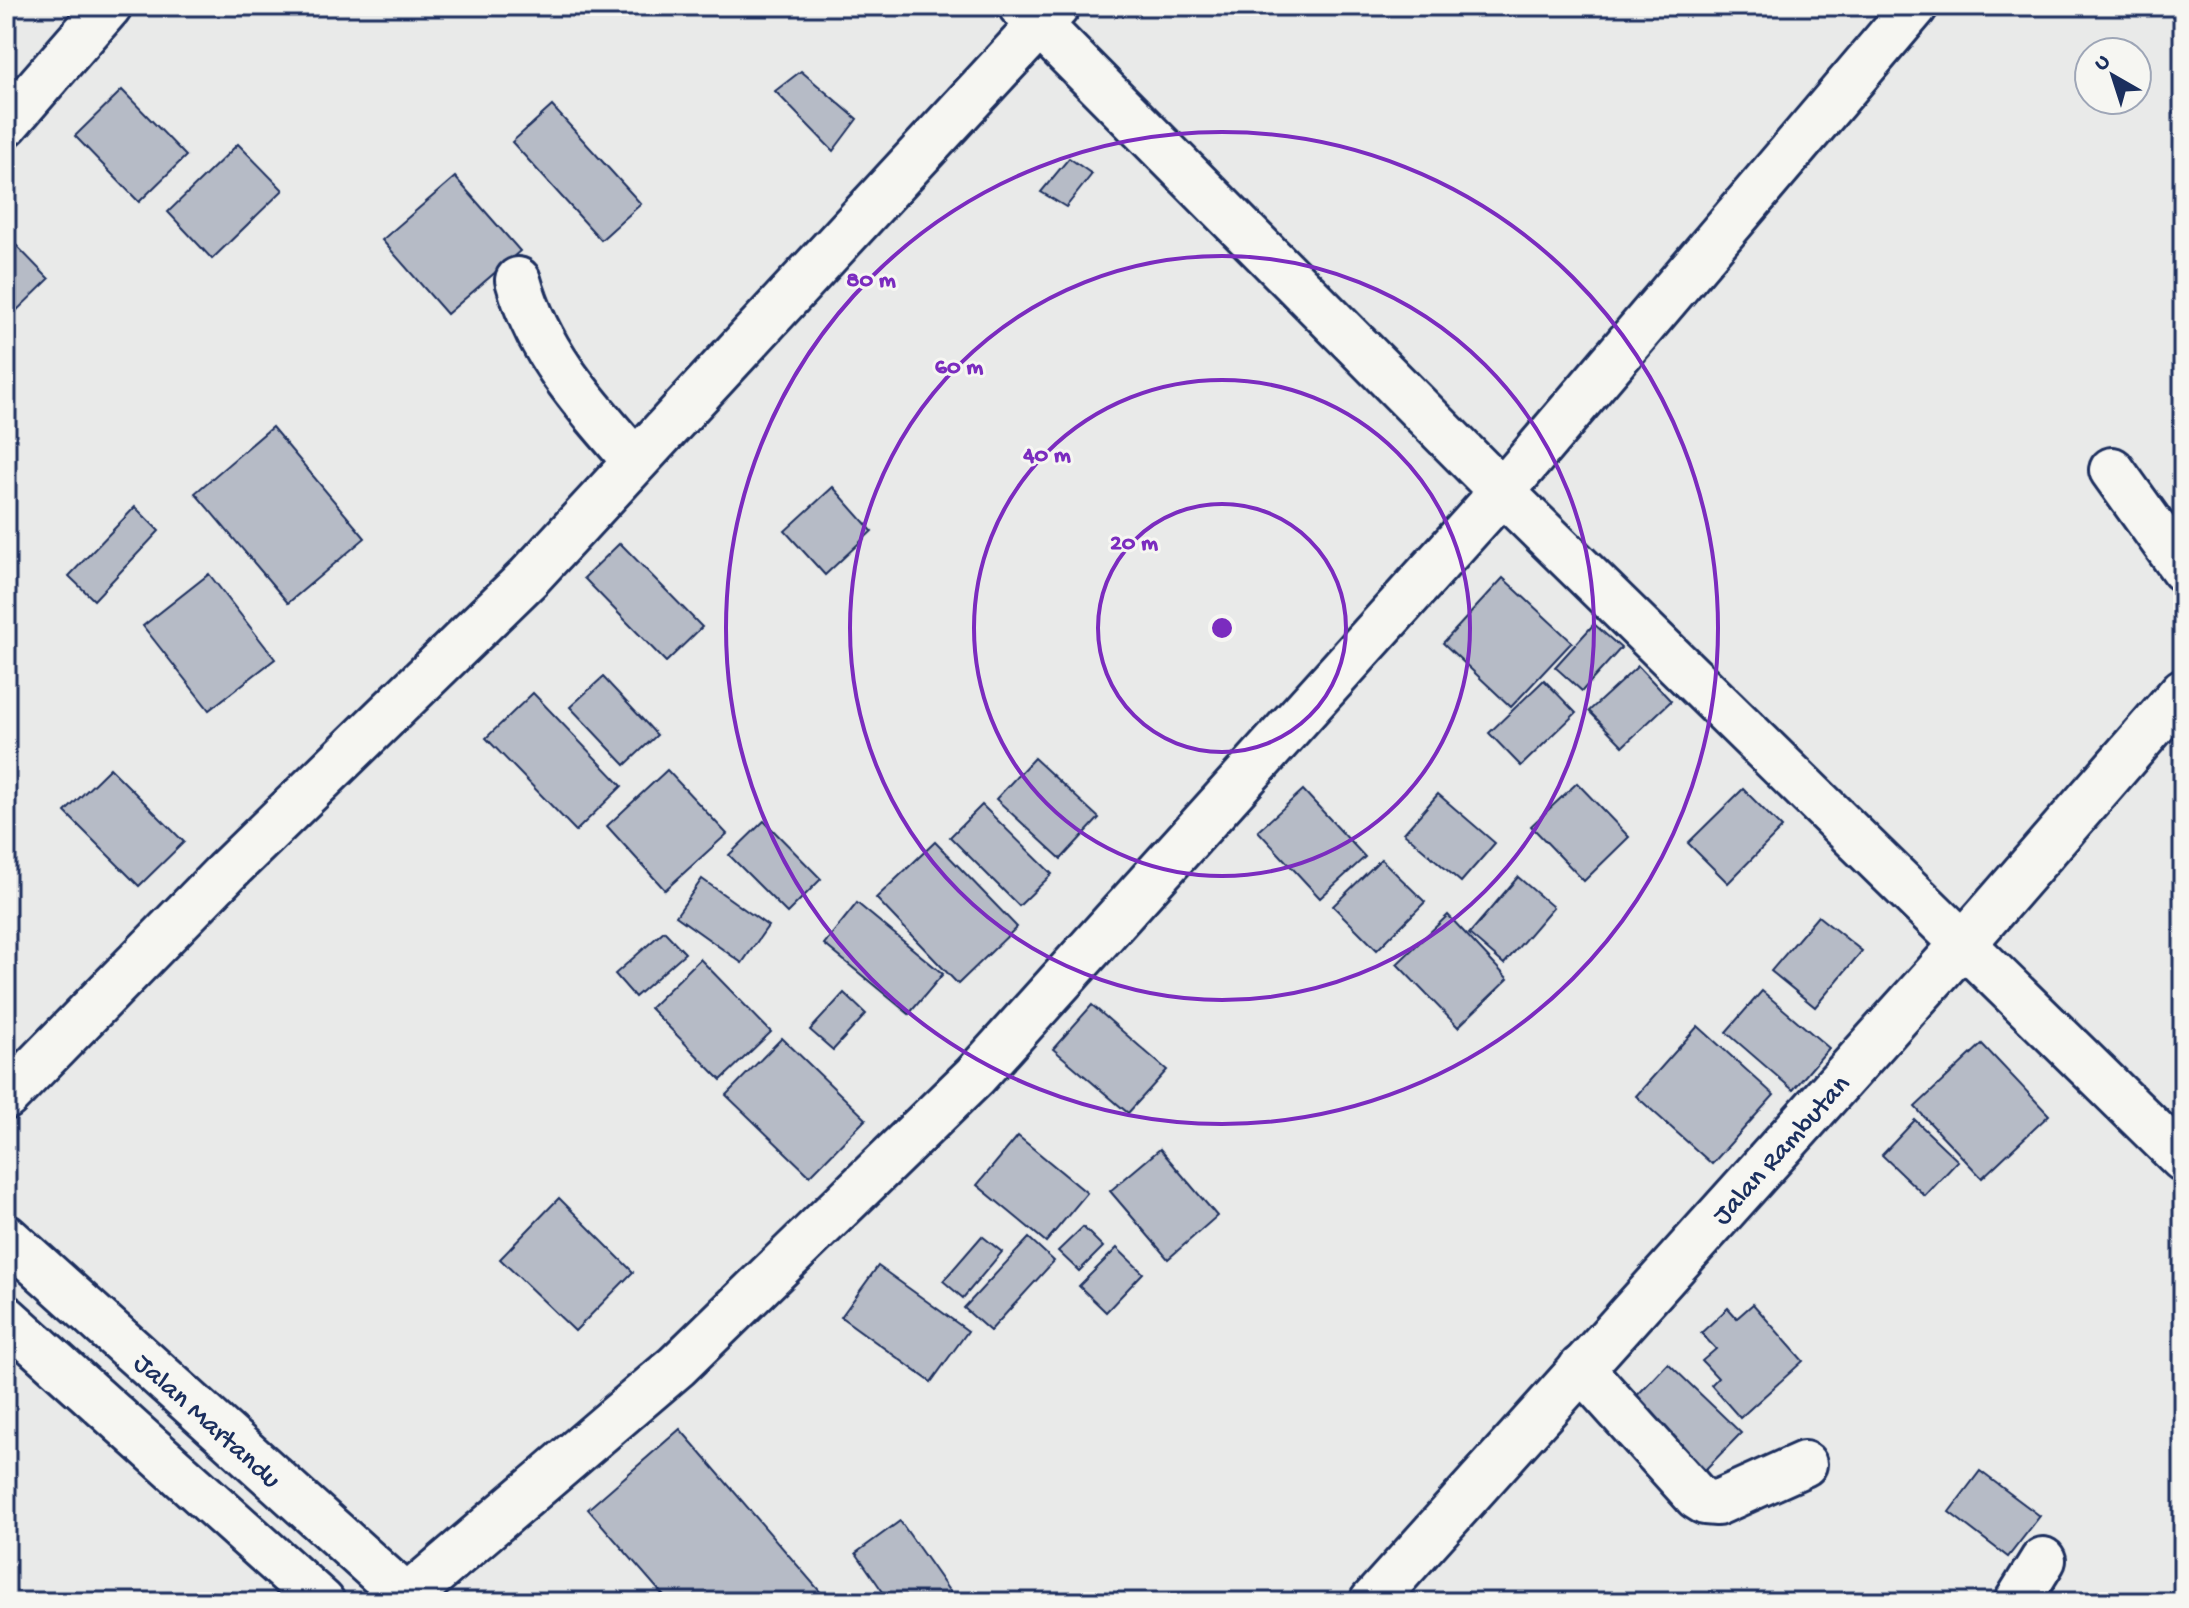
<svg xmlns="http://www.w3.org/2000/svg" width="2189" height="1608" viewBox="0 0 2189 1608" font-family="'Gochi Hand',sans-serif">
<rect width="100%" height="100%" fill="#e9eae9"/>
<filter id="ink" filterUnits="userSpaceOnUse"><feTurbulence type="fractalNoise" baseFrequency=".0125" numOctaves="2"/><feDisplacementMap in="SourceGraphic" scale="16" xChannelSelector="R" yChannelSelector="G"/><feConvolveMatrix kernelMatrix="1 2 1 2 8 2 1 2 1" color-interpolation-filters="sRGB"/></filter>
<g filter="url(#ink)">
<g fill="#b6bbc6" stroke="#1b2f5e" stroke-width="2">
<path d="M801,71l56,48 -24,32 -58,-60z"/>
<path d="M122,90l64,66 -47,46 -64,-66z"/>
<path d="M552,106l89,98 -40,36 -89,-98z"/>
<path d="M238,144l45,46 -71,69 -44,-47z"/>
<path d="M1069,158l23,16 -26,33 -25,-15z"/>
<path d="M455,177l65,74 -73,63 -65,-74z"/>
<path d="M12,241l37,38 -43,42v-74z"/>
<path d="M272,427l93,111 -77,65 -93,-110z"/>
<path d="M833,487l39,44 -47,44 -40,-44z"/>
<path d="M135,507l24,24 -65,69 -25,-24z"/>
<path d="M620,543l82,84 -36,35 -82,-84z"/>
<path d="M209,574l66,85 -66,51 -66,-84z"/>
<path d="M1503,578l69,64 -61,65 -68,-64z"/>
<path d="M1594,624l27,24 -39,43 -27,-24z"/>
<path d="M1638,666l33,35 -48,45 -34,-35z"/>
<path d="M603,677l54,58 -32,30 -55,-58z"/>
<path d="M1544,680l32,33 -55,53 -32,-33z"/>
<path d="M533,693l89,93 -46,45 -90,-93z"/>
<path d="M1034,758l65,60 -38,41 -65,-60z"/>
<path d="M110,768l74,74 -45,44 -74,-74z"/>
<path d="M667,770l60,64 -62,56 -58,-64z"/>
<path d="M1577,783l52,54 -45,44 -53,-55z"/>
<path d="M1743,789l39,39 -54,55 -40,-40z"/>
<path d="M1303,790l62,67 -45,41 -62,-67z"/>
<path d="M1438,794l57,49 -34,39 -57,-49z"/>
<path d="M982,805l70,69 -33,32 -69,-69z"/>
<path d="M764,821l57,58 -34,34 -58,-58z"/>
<path d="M935,842l82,85 -59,57 -82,-86z"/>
<path d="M1381,859l44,43 -48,48 -44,-44z"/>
<path d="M1518,877l35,30 -49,57 -35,-30z"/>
<path d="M702,879l66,47 -26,37 -66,-47z"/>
<path d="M857,903l86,71 -34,40 -85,-70z"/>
<path d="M1448,915l60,64 -50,48 -61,-63z"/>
<path d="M1818,916l44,35 -47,56 -44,-36z"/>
<path d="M664,931l21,22 -50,44 -20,-23z"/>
<path d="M700,959l71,73 -50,48 -71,-72z"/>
<path d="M1762,991l67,57 -36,42 -67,-58z"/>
<path d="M844,993l22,21 -33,36 -23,-20z"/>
<path d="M1092,1005l75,65 -39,43 -75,-64z"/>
<path d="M1698,1026l76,69 -62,69 -76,-68z"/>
<path d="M782,1038l84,81 -56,57 -84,-81z"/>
<path d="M1982,1044l67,71 -67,63 -67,-71z"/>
<path d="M1915,1120l43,41 -33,35 -43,-41z"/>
<path d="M1018,1136l69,57 -41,49 -69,-57z"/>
<path d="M1160,1149l57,67 -49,43 -58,-68z"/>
<path d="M559,1198l74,74 -58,59 -75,-72z"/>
<path d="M1083,1227l20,20 -24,24 -21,-20z"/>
<path d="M982,1236l20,16 -39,46 -20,-17z"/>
<path d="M1029,1238l25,23 -64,70 -26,-23z"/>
<path d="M1117,1248l26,25 -37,39 -27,-26z"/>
<path d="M878,1266l90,65 -37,51 -90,-65z"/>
<path d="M1753,1304l50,57 -63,57 -29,-33 7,-7 -16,-17 14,-12 -15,-16 27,-25 9,10z"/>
<path d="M1668,1363l73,70 -41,42 -72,-70z"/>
<path d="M680,1429l149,173h-160l-81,-93z"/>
<path d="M1980,1471l60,45 -32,41 -59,-45z"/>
<path d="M900,1521l57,81h-67l-34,-49z"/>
</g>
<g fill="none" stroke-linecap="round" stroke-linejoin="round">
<defs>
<g id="street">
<path d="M1021,6l481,486 681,667"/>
<path d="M6,124l103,-118"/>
<path d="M518,280c20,73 68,125 117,181"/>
<path d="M2112,470l71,99"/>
<path d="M6,1097l219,-224 304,-296 528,-571"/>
<path d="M1581,1368l116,129 8,5 12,1 87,-39"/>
<path d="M407,1597l270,-231 298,-290 527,-584 413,-486"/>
<path d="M1372,1602l592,-659 219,-252"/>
<path d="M2017,1602l26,-42"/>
</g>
<g id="highway">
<path d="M6,1237l406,365"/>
<path d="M6,1318l316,284"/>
</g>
</defs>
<use href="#street" stroke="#1b2f5e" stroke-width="50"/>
<use href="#highway" stroke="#1b2f5e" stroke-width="50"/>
<use href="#street" stroke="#f6f6f2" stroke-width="44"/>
<use href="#highway" stroke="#f6f6f2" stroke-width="44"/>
</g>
</g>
<g fill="none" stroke="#7b2cbf" stroke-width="4">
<circle cx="1222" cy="628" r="124"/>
<circle cx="1222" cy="628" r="248"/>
<circle cx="1222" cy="628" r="372"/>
<circle cx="1222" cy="628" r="496"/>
</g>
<g text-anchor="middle" stroke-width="6" stroke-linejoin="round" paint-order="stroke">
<g font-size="28" fill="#1b2f5e" stroke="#f6f6f2">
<text transform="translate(1779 1148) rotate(-48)" y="10">Jalan Rambutan</text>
<text transform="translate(209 1419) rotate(42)" y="10">Jalan Martandu</text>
</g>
</g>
<circle cx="1222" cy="628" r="12" fill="#7b2cbf" stroke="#f6f6f2" stroke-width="4"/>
<g font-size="24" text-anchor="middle" font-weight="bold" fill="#7b2cbf" stroke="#f6f6f2" stroke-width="6" stroke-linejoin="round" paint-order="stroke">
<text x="871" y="286">80 m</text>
<text x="959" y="373">60 m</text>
<text x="1047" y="461">40 m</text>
<text x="1134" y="549">20 m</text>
</g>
<rect width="2189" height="1608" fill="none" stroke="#f6f6f2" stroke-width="32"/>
<rect x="16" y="16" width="2157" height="1576" fill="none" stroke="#1b2f5e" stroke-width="3" filter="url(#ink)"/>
<g transform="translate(2113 76) rotate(321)"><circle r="38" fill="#f6f6f2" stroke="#9ea6b7" stroke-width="2"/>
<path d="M0-6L14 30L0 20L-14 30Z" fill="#1b2f5e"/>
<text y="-12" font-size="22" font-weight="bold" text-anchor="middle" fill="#1b2f5e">U</text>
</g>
</svg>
